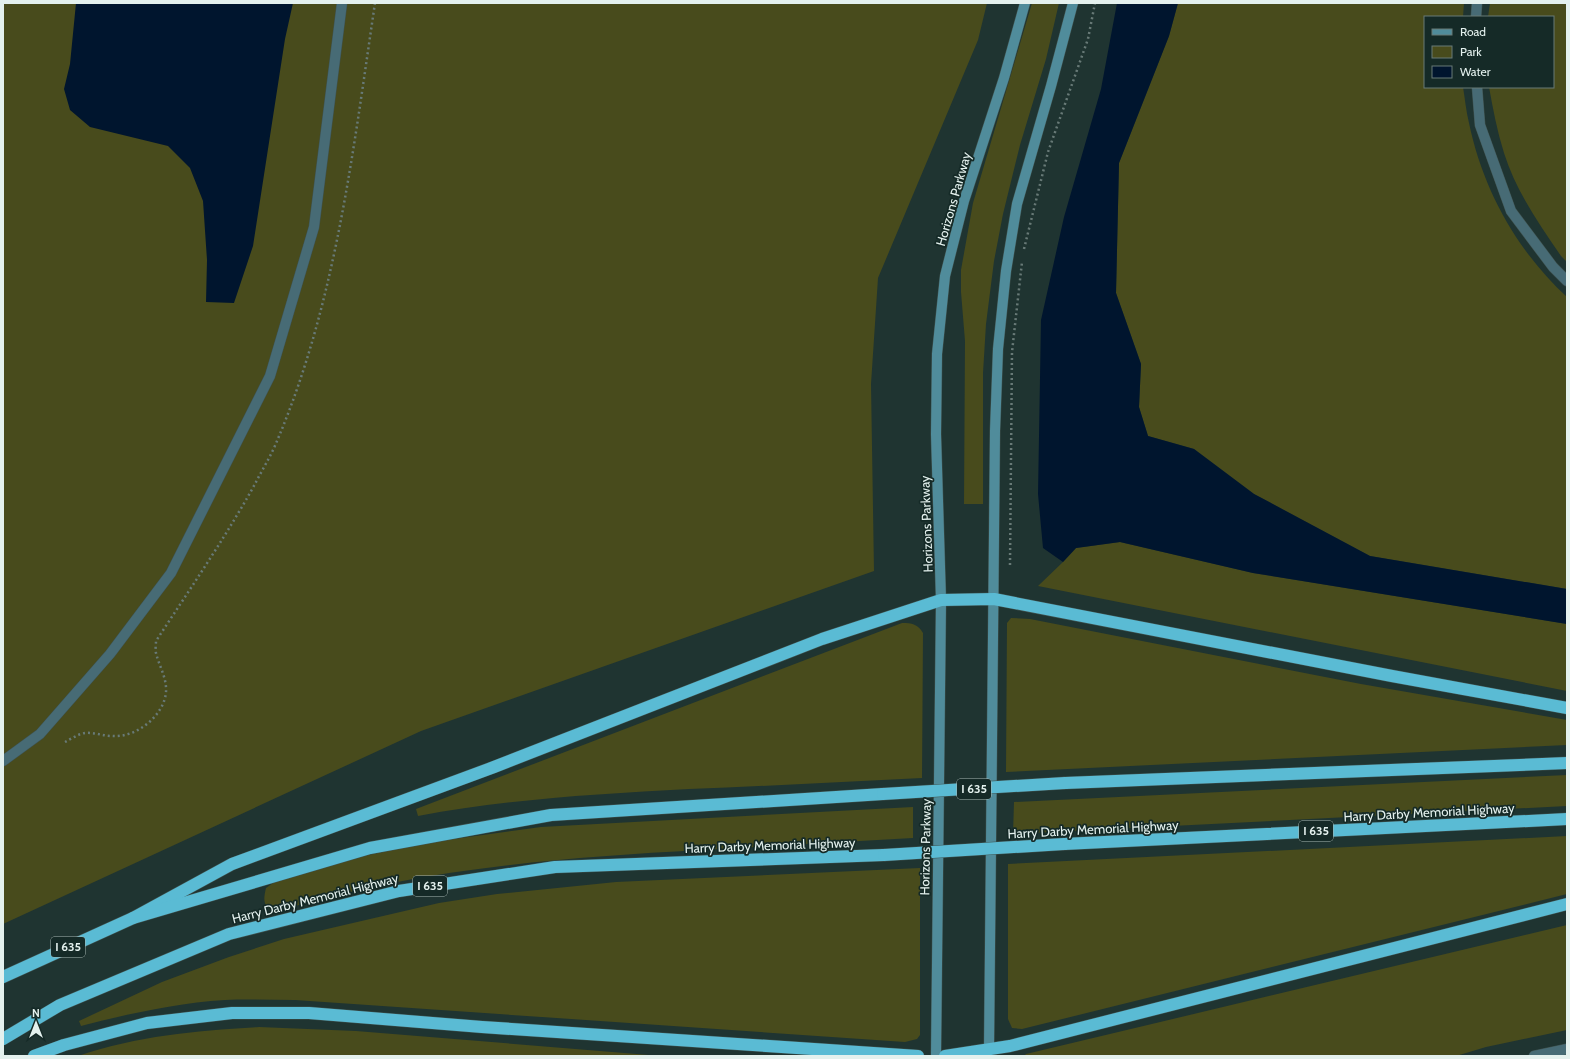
<svg xmlns="http://www.w3.org/2000/svg" width="1570" height="1059" viewBox="0 0 1570 1059" font-family="Cabin,sans-serif">
<rect width="100%" height="100%" fill="#1f3431"/>
<g fill="#484b1c">
<path d="M3,3h984l-9,37 -100,238 -7,106 3,187 -453,160 -418,193z"/>
<path d="M1032,3h27l-13,56 -26,86 -17,69 -9,47 -8,63 -3,49v131h-19l1,-163 -4,-49v-22l12,-67z"/>
<path d="M1178,3h286l-1,14h-38v70h38c2,12 3,24 6,36 14,67 48,128 98,174v292l-197,-33 -116,-62 -60,-45 -46,-13 -9,-29 2,-43 -25,-71 3,-130 50,-127z"/>
<path d="M1490,3h77v259l-6,-6c-22,-32 -45,-65 -57,-103 -7,-22 -11,-44 -15,-66h64v-70h-65z"/>
<path d="M1120,542l133,31 314,51v67l-529,-105 25,-24 13,-14z"/>
<path d="M1011,618l19,1 331,65 206,36v25l-561,27 1,-149z"/>
<path d="M902,623c10,0 16,1 21,10l-1,145c-78,4 -155,8 -233,11 -91,5 -181,10 -271,27l-2,-7z"/>
<path d="M1567,775v31l-554,28 1,-32z"/>
<path d="M913,807v31c-71,4 -142,8 -213,12 -144,8 -286,19 -425,62 -12,-6 -12,-11 -9,-24l7,-5 12,-5 83,-23 64,-13 109,-15z"/>
<path d="M1567,836v58l-545,135 -10,-1 -4,-9v-155z"/>
<path d="M920,868v167l-3,4 -12,3 -610,-42c-23,0 -47,-1 -70,0 -49,3 -97,14 -144,26l-2,-5 83,-39 67,-25 55,-18 155,-36 58,-9 119,-12z"/>
<path d="M1567,925v105l-81,17 -30,9h-432l2,-2z"/>
<path d="M259,1027l97,4 305,25h-583c62,-21 117,-25 181,-29z"/>
</g>
<g fill="#00152e">
<path d="M76,3h217l-8,36 -32,207 -19,57 -28,-1 1,-42 -4,-59 -13,-33 -22,-22 -78,-19 -20,-17 -6,-21 6,-25z"/>
<path d="M1117,3h61l-9,33 -50,127 -3,130 25,71 -2,43 9,29 46,13 60,45 116,62 197,33v35l-314,-51 -133,-31 -44,6 -13,14 -20,-14 -5,-54 3,-174 23,-103 37,-128z"/>
</g>
<g fill="none" stroke-linecap="round" stroke-linejoin="round">
<defs>
<g id="minor">
<path d="M1476,17l1,-14"/>
<path d="M1477,87l3,38 31,86 42,56 14,14"/>
<path d="M3,761l37,-27 70,-80 61,-81 99,-197 44,-149 28,-224"/>
</g>
<path id="tertiary" d="M1534,1056l33,-7"/>
<g id="secondary">
<path d="M989,1050l6,-619 3,-82 8,-78 11,-67 34,-118 22,-83"/>
<path d="M936,1056l5,-456 -5,-166 1,-80 8,-78 19,-75 40,-123 21,-75"/>
</g>
<g id="motorway">
<path d="M1065,783l502,-20"/>
<path d="M1064,844l503,-25"/>
<path d="M133,918l99,-54 262,-97 328,-128 119,-39 53,-1 398,77 175,32"/>
<path d="M3,977l130,-59 237,-70 181,-33 332,-21"/>
<path d="M3,1039l57,-34 169,-71 170,-43 156,-24 329,-12"/>
<path d="M34,1056l30,-11 83,-22 85,-10h77l173,14 436,29"/>
<path d="M945,1056l65,-10 557,-142"/>
</g>
</defs>
<use href="#minor" stroke="#3f524f" stroke-width="11"/>
<use href="#tertiary" stroke="#3f524f" stroke-width="11"/>
<use href="#secondary" stroke="#3f524f" stroke-width="11"/>
<use href="#motorway" stroke="#3f524f" stroke-width="13"/>
<g stroke="#687a77" stroke-width="2.5" stroke-dasharray="2 3" stroke-linecap="butt">
<path d="M1024,249l24,-97 40,-113 7,-36"/>
<path d="M1010,565l2,-213 10,-90"/>
<path d="M65,742c6,-3 13,-8 20,-9 9,-1 18,3 27,3 24,2 52,-20 54,-44 1,-14 -7,-26 -10,-39 -1,-3 0,-8 0,-12 34,-52 69,-103 99,-157 7,-14 16,-28 22,-43 59,-139 76,-290 98,-438"/>
</g>
<use href="#minor" stroke="#476b75" stroke-width="10"/>
<use href="#tertiary" stroke="#476b75" stroke-width="10"/>
<use href="#secondary" stroke="#508c9b" stroke-width="10"/>
<use href="#motorway" stroke="#5abbd4" stroke-width="12"/>
<defs>
<g id="motorway-bridge">
<path d="M883,794l182,-11"/>
<path d="M884,855l180,-11"/>
</g>
</defs>
<use href="#motorway-bridge" stroke="#3f524f" stroke-width="13" stroke-linecap="butt"/>
<use href="#motorway-bridge" stroke="#5abbd4" stroke-width="12"/>
</g>
<g text-anchor="middle" stroke-width="3.5" stroke-linejoin="round" paint-order="stroke">
<g fill="#152a27" stroke="#a6b5b2" stroke-width="1">
<rect x="957" y="779" width="34" height="20" rx="3"/>
<rect x="1299" y="821" width="34" height="20" rx="3"/>
<rect x="413" y="876" width="34" height="20" rx="3"/>
<rect x="51" y="937" width="34" height="20" rx="3"/>
</g>
<g font-size="12" font-weight="bold" fill="#e4f1ee">
<text x="974" y="793">I 635</text>
<text x="1316" y="835">I 635</text>
<text x="430" y="890">I 635</text>
<text x="68" y="951">I 635</text>
</g>
<g font-size="13" fill="#e4f1ee" stroke="#152a27">
<text transform="translate(953 199) rotate(-74)" y="5">Horizons Parkway</text>
<text transform="translate(926 524) rotate(-92)" y="5">Horizons Parkway</text>
<text transform="translate(1429 812) rotate(-3)" y="5">Harry Darby Memorial Highway</text>
<text transform="translate(1093 829) rotate(-3)" y="5">Harry Darby Memorial Highway</text>
<text transform="translate(770 845) rotate(-2)" y="5">Harry Darby Memorial Highway</text>
<text transform="translate(925 847) rotate(-89)" y="5">Horizons Parkway</text>
<text transform="translate(315 898) rotate(-14)" y="5">Harry Darby Memorial Highway</text>
</g>
</g>
<rect width="1570" height="1059" fill="none" stroke="#e4f1ee" stroke-width="8"/>
<rect x="1424" y="16" width="130" height="72" fill="#152a27" stroke="#687a77"/>
<rect x="1432" y="29" width="20" height="6" fill="#508c9b" stroke="#687a77"/>
<text x="1460" y="36" font-size="12" fill="#e4f1ee">Road</text>
<rect x="1432" y="46" width="20" height="12" fill="#484b1c" stroke="#687a77"/>
<text x="1460" y="56" font-size="12" fill="#e4f1ee">Park</text>
<rect x="1432" y="66" width="20" height="12" fill="#00152e" stroke="#687a77"/>
<text x="1460" y="76" font-size="12" fill="#e4f1ee">Water</text>
<g transform="translate(36 1023)" stroke="#152a27" stroke-width="3" paint-order="stroke">
<path d="M0-3L7 15L0 10L-7 15Z" fill="#e4f1ee"/>
<text y="-6" font-size="11" font-weight="bold" text-anchor="middle" fill="#e4f1ee">N</text>
</g>
</svg>
